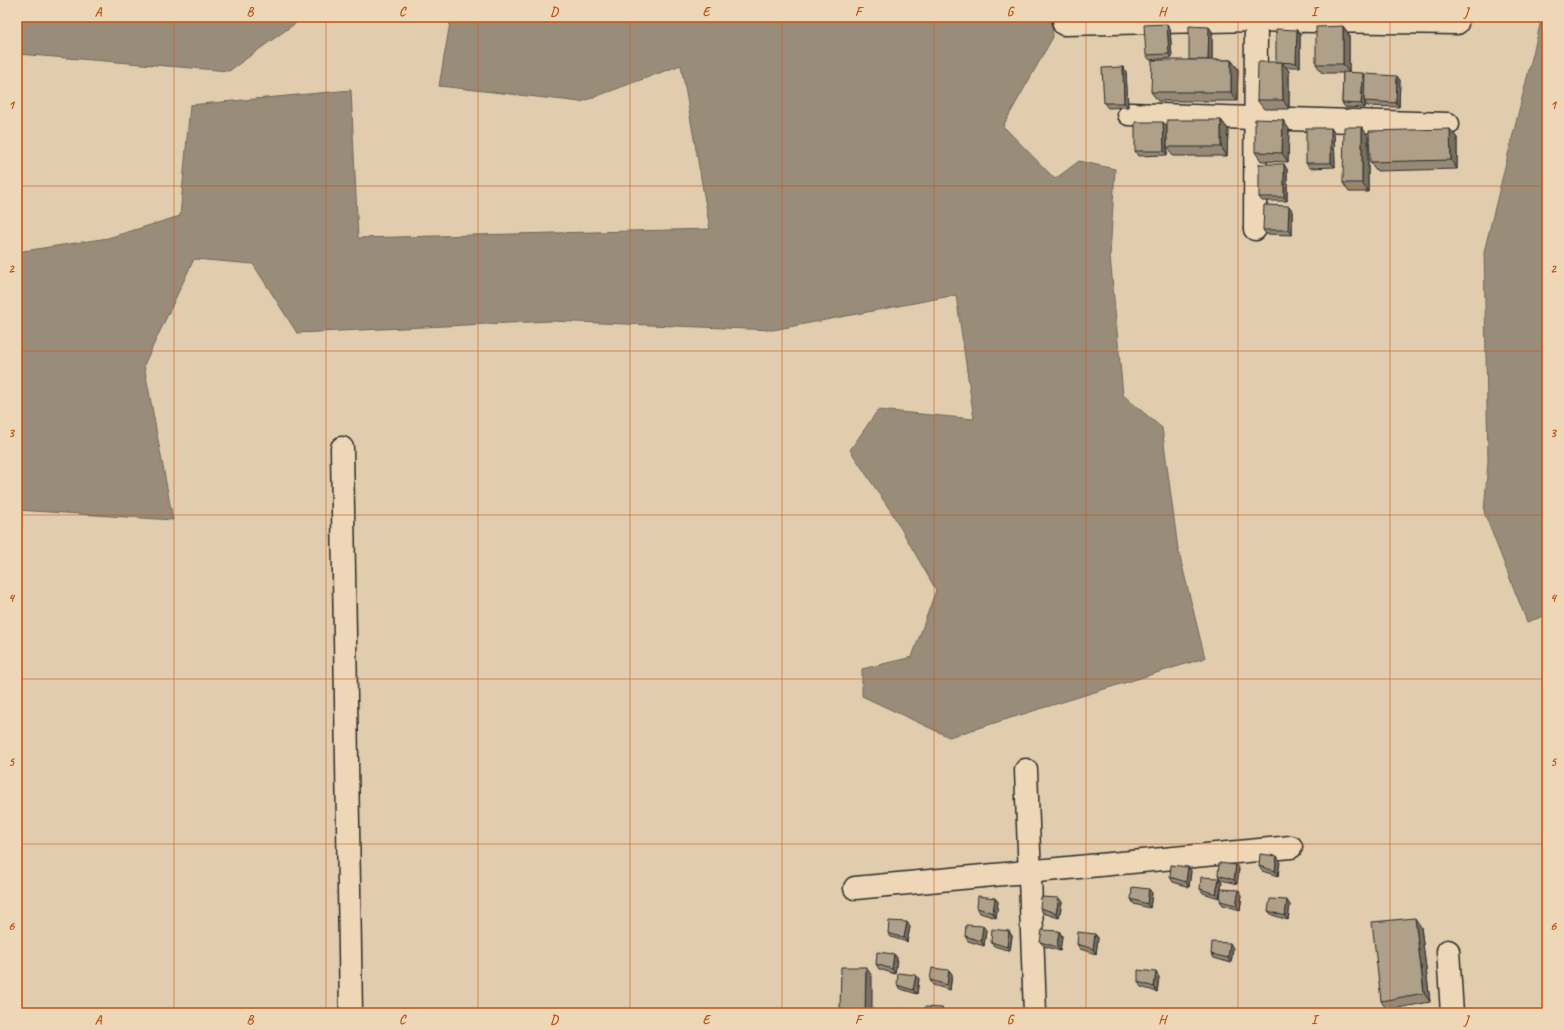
<svg xmlns="http://www.w3.org/2000/svg" width="1564" height="1030" viewBox="0 0 1564 1030" font-family="Caveat,sans-serif">
<rect width="100%" height="100%" fill="#e1cdae"/>
<filter id="ink" filterUnits="userSpaceOnUse"><feTurbulence type="fractalNoise" baseFrequency=".025" numOctaves="2"/><feDisplacementMap in="SourceGraphic" scale="8" xChannelSelector="R" yChannelSelector="G"/><feConvolveMatrix kernelMatrix="1 2 1 2 8 2 1 2 1" color-interpolation-filters="sRGB"/></filter>
<g filter="url(#ink)">
<g fill="#998d79" stroke="#6d665a">
<path d="M17,17h287l-75,54 -212,-17z"/>
<path d="M451,17h600l2,20 -50,89 52,53 24,-18 36,8 -5,87 13,139 39,33 16,121 27,109 -256,79 -87,-41v-27l50,-12 24,-67 -44,-77 -42,-63 28,-40 96,9 -18,-124 -183,35 -222,-9 -254,12 -44,-69 -59,-5 -50,106 29,155 -156,-10v-258l91,-14 72,-22 10,-111 161,-15 7,148 352,-9 -29,-164 -100,37 -142,-16z"/>
<path d="M1542,17h5v598l-20,7 -43,-110 4,-51 -4,-209z"/>
</g>
<g fill="none" stroke-linecap="round" stroke-linejoin="round">
<defs>
<g id="minor">
<path d="M1064,24l192,-4 201,3"/>
<path d="M1129,114l319,10"/>
<path d="M1255,229l1,-212"/>
<path d="M342,448l9,565"/>
<path d="M1026,770l9,243"/>
<path d="M855,888l436,-41"/>
<path d="M1448,951l4,62"/>
</g>
</defs>
<use href="#minor" stroke="#2b2b2b" stroke-width="25"/>
<use href="#minor" stroke="#edd7b6" stroke-width="22"/>
</g>
<g fill="#968a76" stroke="#2b2b2b">
<path d="M1167,24l3,5 2,29 -22,2 -4,-5z"/>
<path d="M1343,26l6,9v37l16,4 35,4 -1,27 -32,-1 -2,-4v6l-20,-1 -3,-4 1,-30h-21l-6,-9z"/>
<path d="M1212,31v29h19l7,9 -1,32h-79l-7,-9 38,-32z"/>
<path d="M1300,34v33h-14l3,4v38h-25l-7,-9 19,-38z"/>
<path d="M1123,67l3,5 2,35 -20,1 -4,-5z"/>
<path d="M1221,120l7,9 -1,27h-54l-6,-9z"/>
<path d="M1167,126v29l-29,1 -3,-5z"/>
<path d="M1289,129l-1,33 -27,-1 -6,-9z"/>
<path d="M1450,129l7,9v31l-80,2 -7,-9z"/>
<path d="M1334,132l1,35 -25,1 -4,-5z"/>
<path d="M1368,136v56h-19l-6,-9z"/>
<path d="M1287,169v32h-25l-3,-4z"/>
<path d="M1292,210v25l-26,-1 -3,-4z"/>
<path d="M1280,861l-2,15 -16,-5 -3,-5z"/>
<path d="M1188,867l3,4 -2,16 -16,-5 -3,-5z"/>
<path d="M1239,869l-2,15 -16,-4 -3,-5z"/>
<path d="M1219,878l3,5 -3,15 -16,-5 -3,-4z"/>
<path d="M1152,893l-2,15 -16,-4 -3,-5z"/>
<path d="M1242,895l-2,15 -17,-5 -3,-4z"/>
<path d="M995,898l3,4 -2,16 -16,-5 -3,-5z"/>
<path d="M1062,902l-3,16 -16,-5 -3,-5z"/>
<path d="M1290,905l-2,15 -16,-5 -4,-4z"/>
<path d="M910,927l-3,15 -16,-5 -3,-4z"/>
<path d="M1421,927l9,75 -43,8 -6,-9z"/>
<path d="M986,930l-2,16 -16,-5 -3,-5z"/>
<path d="M1009,931l3,5 -2,15 -16,-5 -3,-4z"/>
<path d="M1059,931l3,5 -2,15 -16,-5 -4,-4z"/>
<path d="M1095,934l3,4 -2,16 -16,-5 -3,-5z"/>
<path d="M1233,948l-2,15 -17,-5 -3,-4z"/>
<path d="M894,954l3,4 -2,16 -16,-5 -3,-5z"/>
<path d="M952,974l-2,16 -17,-5 -3,-5z"/>
<path d="M916,975l3,4 -2,15 -16,-5 -4,-4z"/>
<path d="M1159,977l-2,15 -16,-5 -3,-5z"/>
</g>
<g fill="#7a7060" stroke="#2b2b2b">
<path d="M1167,24l3,5 2,29 -3,-4z"/>
<path d="M1343,26l6,9v38l-6,-9z"/>
<path d="M1209,27l3,4v34l-4,-5z"/>
<path d="M1297,30l3,4v33l-4,-4z"/>
<path d="M1231,60l7,9 -1,32 -6,-9z"/>
<path d="M1282,62l7,9v38l-6,-9z"/>
<path d="M1123,67l3,5 2,35 -4,-4z"/>
<path d="M1363,73l3,5 -2,23 1,1v6l-4,-4z"/>
<path d="M1397,76l3,4 -1,27 -3,-4z"/>
<path d="M1221,120l7,9 -1,27 -6,-9z"/>
<path d="M1283,120l6,9 -1,33 -6,-9z"/>
<path d="M1163,122l4,4v29l-3,-4z"/>
<path d="M1362,127l6,9v56l-6,-9z"/>
<path d="M1331,128l3,4 1,35 -4,-4z"/>
<path d="M1450,129l7,9v31l-6,-9z"/>
<path d="M1284,164l3,5v32l-3,-4z"/>
<path d="M1289,206l3,4v25l-4,-5z"/>
<path d="M1277,856l3,5 -2,15 -3,-5z"/>
<path d="M1236,865l3,4 -2,15 -3,-4z"/>
<path d="M1188,867l3,4 -2,16 -3,-5z"/>
<path d="M1219,878l3,5 -3,15 -3,-4z"/>
<path d="M1149,889l3,4 -2,15 -3,-4z"/>
<path d="M1239,890l3,5 -2,15 -4,-5z"/>
<path d="M995,898l3,4 -2,16 -3,-5z"/>
<path d="M1059,898l3,4 -3,16 -3,-5z"/>
<path d="M1287,900l3,5 -2,15 -3,-4z"/>
<path d="M1415,918l6,9 9,75 -6,-9z"/>
<path d="M907,922l3,5 -3,15 -3,-4z"/>
<path d="M983,926l3,4 -2,16 -3,-5z"/>
<path d="M1009,931l3,5 -2,15 -3,-4z"/>
<path d="M1059,931l3,5 -2,15 -3,-4z"/>
<path d="M1095,934l3,4 -2,16 -3,-5z"/>
<path d="M1230,943l3,5 -2,15 -3,-5z"/>
<path d="M894,954l3,4 -2,16 -3,-5z"/>
<path d="M866,967l6,9v37h-7z"/>
<path d="M949,970l3,4 -2,16 -3,-5z"/>
<path d="M1156,972l3,5 -2,15 -3,-5z"/>
<path d="M916,975l3,4 -2,15 -4,-4z"/>
<path d="M942,1008l4,5h-4z"/>
</g>
<g fill="#aea089" stroke="#2b2b2b">
<path d="M1167,24l2,30 -23,1 -2,-30z"/>
<path d="M1189,26l20,1 -1,33h-19z"/>
<path d="M1343,26v38h-27v-37z"/>
<path d="M1276,29l21,1 -1,33 -20,-1z"/>
<path d="M1152,60h79v32h-80z"/>
<path d="M1258,62h24l1,38h-26z"/>
<path d="M1123,67l1,36h-20l-2,-35z"/>
<path d="M1343,72l20,1 -2,31 -19,-1z"/>
<path d="M1365,74l32,2 -1,27 -32,-2z"/>
<path d="M1255,119l28,1 -1,33 -27,-1z"/>
<rect x="1167" y="120" width="54" height="27"/>
<path d="M1135,122h28l1,29h-29z"/>
<path d="M1344,127h18v56h-19z"/>
<rect x="1306" y="128" width="25" height="35"/>
<path d="M1450,129l1,31 -81,2 -1,-31z"/>
<rect x="1259" y="164" width="25" height="33"/>
<path d="M1264,205l25,1 -1,24h-25z"/>
<path d="M1260,854l17,2 -2,15 -16,-5z"/>
<path d="M1219,863l17,2 -2,15 -16,-5z"/>
<path d="M1171,865l17,2 -2,15 -16,-5z"/>
<path d="M1201,877l18,1 -3,16 -16,-5z"/>
<path d="M1132,887l17,2 -2,15 -16,-5z"/>
<path d="M1221,889l18,1 -3,15 -16,-4z"/>
<path d="M978,896l17,2 -2,15 -16,-5z"/>
<path d="M1041,897l18,1 -3,15 -16,-5z"/>
<path d="M1270,899l17,1 -2,16 -17,-5z"/>
<path d="M1415,918l9,75 -43,8 -9,-79z"/>
<path d="M889,921l18,1 -3,16 -16,-5z"/>
<path d="M966,925l17,1 -2,15 -16,-5z"/>
<path d="M992,929l17,2 -2,16 -16,-5z"/>
<path d="M1042,930l17,1 -2,16 -17,-5z"/>
<path d="M1078,932l17,2 -2,15 -16,-5z"/>
<path d="M1212,942l18,1 -2,15 -17,-4z"/>
<path d="M877,952l17,2 -2,15 -16,-5z"/>
<path d="M841,967h25l-1,46 -25,-1z"/>
<path d="M932,968l17,2 -2,15 -17,-5z"/>
<path d="M1138,970l18,2 -2,15 -16,-5z"/>
<path d="M898,973l18,2 -3,15 -16,-5z"/>
<path d="M925,1007l17,1v5h-17z"/>
<path d="M900,1009l18,2 -1,2h-17z"/>
<path d="M948,1011l17,2h-17z"/>
</g>
</g>
<path fill="none" stroke="#c25012" stroke-width="1" stroke-opacity="0.55" d="M174,17v996M326,17v996M478,17v996M630,17v996M782,17v996M934,17v996M1086,17v996M1238,17v996M1390,17v996M17,186h1530M17,351h1530M17,515h1530M17,679h1530M17,844h1530"/>
<rect width="1564" height="1030" fill="none" stroke="#edd7b6" stroke-width="44"/>
<rect x="22" y="22" width="1520" height="986" fill="none" stroke="#c25012" stroke-width="1.5"/>
<g font-size="13" text-anchor="middle" font-weight="bold" fill="#c25012">
<text x="98" y="16">A</text>
<text x="250" y="16">B</text>
<text x="402" y="16">C</text>
<text x="554" y="16">D</text>
<text x="706" y="16">E</text>
<text x="858" y="16">F</text>
<text x="1010" y="16">G</text>
<text x="1162" y="16">H</text>
<text x="1314" y="16">I</text>
<text x="1466" y="16">J</text>
<text x="11" y="109">1</text>
<text x="1553" y="109">1</text>
<text x="11" y="273">2</text>
<text x="1553" y="273">2</text>
<text x="11" y="437">3</text>
<text x="1553" y="437">3</text>
<text x="11" y="602">4</text>
<text x="1553" y="602">4</text>
<text x="11" y="766">5</text>
<text x="1553" y="766">5</text>
<text x="11" y="930">6</text>
<text x="1553" y="930">6</text>
<text x="98" y="1024">A</text>
<text x="250" y="1024">B</text>
<text x="402" y="1024">C</text>
<text x="554" y="1024">D</text>
<text x="706" y="1024">E</text>
<text x="858" y="1024">F</text>
<text x="1010" y="1024">G</text>
<text x="1162" y="1024">H</text>
<text x="1314" y="1024">I</text>
<text x="1466" y="1024">J</text>
</g>
</svg>
